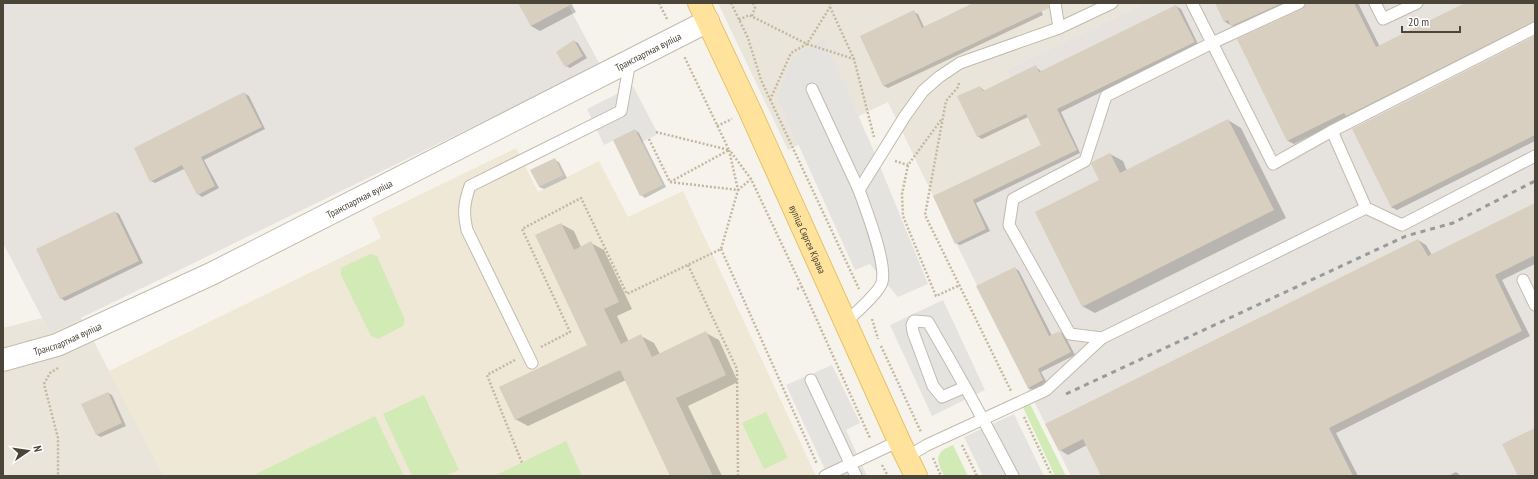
<svg xmlns="http://www.w3.org/2000/svg" width="1538" height="479" viewBox="0 0 1538 479" font-family="'PT Sans Narrow',sans-serif">
<rect width="100%" height="100%" fill="#f6f3ec"/>
<g fill="#eae5da">
<path d="M718,3h427l-139,67 35,75 -108,51 -45,-94 -100,48z"/>
<path d="M81,317l83,159h-161v-148l39,-10 8,15z"/>
</g>
<g fill="#e6e2dd">
<path d="M3,3h564l33,62 -550,268 -47,-90z"/>
<path d="M1145,3h390v473h-464l-138,-280 107,-51 -34,-75z"/>
</g>
<path fill="#efe8d6" d="M516,148l22,44 61,-31 29,56 55,-26 133,285h-652l-55,-105 272,-133 -9,-20z"/>
<g fill="#d2eab5">
<path d="M370,254l7,2 28,64 -2,6 -25,13 -7,-3 -30,-61v-7z"/>
<path d="M424,395l35,75 -14,6h-33l-29,-62z"/>
<path d="M1030,404l36,72h-11l-32,-69z"/>
<path d="M766,412l22,46 -24,11 -22,-46z"/>
<path d="M375,416l29,60h-152z"/>
<path d="M566,441l16,35h-88z"/>
<path d="M953,445l15,31h-24c-8,-16 -10,-24 9,-31z"/>
</g>
<g fill="#e5e3e0">
<path d="M824,39l49,110 55,135 -30,13 -28,-33 -15,6 -78,-173 16,-40z"/>
<path d="M633,86l25,48 -16,8 -7,-13 -31,16 -17,-36z"/>
<path d="M943,300l42,90 -53,26 -42,-91z"/>
<path d="M832,365l28,58 -14,7 21,46h-39l-42,-91z"/>
<path d="M1014,414l30,62h-61l-19,-39z"/>
</g>
<g fill="#0003">
<path d="M519,3h52l5,9 -36,19 -9,-5z"/>
<path d="M975,3h63l5,12 -155,73 -4,-2 -23,-49 53,-25 4,2 6,13z"/>
<path d="M1216,3h79l-57,26 -13,-7z"/>
<path d="M1307,3h51l22,44 87,-44h68v23l-241,118 -6,-3 -49,-101 64,-30z"/>
<path d="M1176,6l5,3 17,35 -137,68 19,41 -104,50 14,28 -30,14 -4,-2 -22,-46 108,-52 -14,-28 -46,22 -5,-3 3,-49 5,4 51,-24 6,5z"/>
<path d="M1535,37v104l-138,69 -6,-3z"/>
<path d="M574,41l4,2 9,15 -17,10 -4,-2z"/>
<path d="M244,93l5,3 16,33 -61,31 15,28 -17,9 -4,-3 -14,-25 -29,14 -4,-2z"/>
<path d="M1228,120l13,8 45,90 -191,95 -13,-7 19,-126 9,-26 13,7 4,10z"/>
<path d="M635,130l4,3 27,54 -21,11 -4,-3z"/>
<path d="M555,160l4,2 8,16 -23,11 -5,-2z"/>
<path d="M1535,204v60l-33,16 28,56 -194,97 22,43h-255l-16,-31 -19,10 -8,-5 358,-210 8,5 6,10z"/>
<path d="M115,212l4,2 24,49 -78,38 -4,-3z"/>
<path d="M561,224l13,7 7,16 10,-4 13,7 28,59 -15,7 12,26 12,-6 13,7 6,11 46,-21 13,7 19,42 -50,24 34,70h-51l-45,-96 -98,46 -13,-7 73,-73z"/>
<path d="M1015,268l4,3 33,65 8,-4 4,2 11,21 -34,17 6,11 -14,7 -5,-2z"/>
<path d="M108,393l4,2 14,31 -25,11 -4,-2 -14,-31z"/>
<path d="M1456,472l5,4h-13z"/>
</g>
<g fill="#d8cfc1">
<path d="M518,3h56l-43,23z"/>
<path d="M973,3h75l1,5 -166,78 -23,-50 54,-26 8,18z"/>
<path d="M1215,3h67l-51,23 -3,-6 -4,2z"/>
<path d="M1306,3h48l22,44 89,-44h70v18l-189,95 -2,-3 -57,28 -50,-102 65,-30z"/>
<path d="M1176,5l19,37 -138,67 20,41 -104,50 13,29 -31,15 -22,-48 108,-51 -15,-31 -49,23 -20,-41 23,-10 3,5 53,-26 3,7z"/>
<path d="M1535,36v99l-144,72 -39,-78z"/>
<path d="M574,40l9,16 -18,11 -9,-15z"/>
<path d="M244,92l18,35 -61,30 14,29 -18,9 -15,-30 -32,17 -16,-34z"/>
<path d="M1228,119l46,91 -192,97 -47,-95 64,-32 -8,-16 1,-2 18,-9 10,20z"/>
<path d="M635,129l28,56 -23,11 -27,-56z"/>
<path d="M555,158l8,17 -24,12 -9,-17z"/>
<path d="M1535,203v52l-40,20 27,56 -193,97 24,48h-252l-18,-37 -24,12 -14,-27 373,-185 10,17z"/>
<path d="M115,211l24,50 -79,38 -24,-50z"/>
<path d="M561,223l13,27 17,-9 28,61 -15,7 17,35 20,-10 11,23 54,-26 20,44 -50,23 37,78h-43l-50,-106 -105,50 -16,-33 88,-42 -52,-110z"/>
<path d="M1015,267l34,69 11,-5 11,21 -33,17 5,11 -15,8 -52,-102z"/>
<path d="M108,392l14,31 -26,12 -15,-31z"/>
<path d="M1535,428v48h-17l-16,-32z"/>
</g>
<g fill="none" stroke-linecap="round" stroke-linejoin="round">
<defs>
<g id="service">
<path d="M1055,3l4,25"/>
<path d="M1192,3l81,161 59,-33"/>
<path d="M1375,3l8,16 34,-16"/>
<path d="M1535,28l-203,103 34,77 36,17 133,-69"/>
<path d="M812,89l47,101"/>
<path d="M1523,280l12,25"/>
<path d="M845,323c8,-8 35,-31 37,-41 5,-19 -16,-72 -23,-92l46,-74 18,-25 16,-14 21,-14 99,-35 53,-25"/>
<path d="M1102,338l-32,-4 -61,-109 4,-26 72,-38 21,-65 106,-53 87,-40"/>
<path d="M532,363l-65,-133c-4,-18 -3,-27 3,-44l151,-75 9,-50"/>
<path d="M811,380l45,96"/>
<path d="M965,387l-23,10 -9,-11 -20,-54 -1,-7 2,-4 14,1c30,51 58,102 85,154"/>
<path d="M907,457l20,-12 119,-55 56,-52 264,-130"/>
<path d="M825,476l74,-35"/>
</g>
<g id="minor">
<path id="s1" d="M3,360l54,-15 154,-71 497,-253"/>
</g>
<g id="primary">
<path id="s2" d="M699,3l51,108 149,330 17,35"/>
</g>
</defs>
<use href="#service" stroke="#c2bbae" stroke-width="13"/>
<use href="#minor" stroke="#c2bbae" stroke-width="24"/>
<use href="#primary" stroke="#e6c16a" stroke-width="24"/>
<g stroke="#c4b79f" stroke-width="2.5" stroke-dasharray="2 2" stroke-linecap="butt">
<path d="M659,3l8,16"/>
<path d="M731,3l17,35 13,42 98,209"/>
<path d="M830,7l24,52 20,78"/>
<path d="M752,16l3,-8 -2,-5"/>
<path d="M739,20l10,-5 58,29 47,15"/>
<path d="M959,83l-1,4 -12,14 -21,114 86,176"/>
<path d="M770,100l21,-47 16,-9 23,-37v-4"/>
<path d="M941,120l-33,45 -6,29 1,22 33,80 24,-11"/>
<path d="M717,126l15,-7"/>
<path d="M656,132l73,18 -45,-94"/>
<path d="M649,139l21,43 68,8 13,-11"/>
<path d="M731,152l20,27 51,108 68,151"/>
<path d="M895,161l13,4"/>
<path d="M670,182l59,-32"/>
<path d="M721,249l96,215"/>
<path d="M688,265l49,104 1,107"/>
<path d="M797,289l7,-3"/>
<path d="M872,319l6,20"/>
<path d="M881,346l40,86"/>
<path d="M541,347l29,-15 -48,-103 59,-31 46,96 94,-45 17,-59 -9,-40"/>
<path d="M515,360l-28,15 35,88"/>
<path d="M58,368l-8,5 -6,11 14,54v38"/>
<path d="M1024,417l28,59"/>
<path d="M962,445l15,31"/>
<path d="M933,458l8,18"/>
<path d="M882,465l6,11"/>
</g>
<use href="#service" stroke="#fff" stroke-width="11"/>
<use href="#minor" stroke="#fff" stroke-width="22"/>
<use href="#primary" stroke="#ffe39c" stroke-width="22"/>
<path stroke="#9a9a9a" stroke-width="3" stroke-dasharray="5 5" stroke-linecap="butt" d="M1066,394l340,-158 47,-13 82,-42"/>
</g>
<g text-anchor="middle" stroke-width="3.5" stroke-linejoin="round" paint-order="stroke">
<g font-size="10" fill="#4b4439" stroke="#fff">
<text dy="4" stroke="none"><textPath href="#s1" startOffset="716">Транспартная вуліца</textPath></text>
<text dy="4" stroke="none"><textPath href="#s1" startOffset="392">Транспартная вуліца</textPath></text>
<text dy="4" stroke="none"><textPath href="#s2" startOffset="260">вуліца Сяргея Кірава</textPath></text>
<text dy="4" stroke="none"><textPath href="#s1" startOffset="68">Транспартная вуліца</textPath></text>
</g>
</g>
<rect width="1538" height="479" fill="none" stroke="#4b4439" stroke-width="8"/>
<g transform="translate(28 451) rotate(77)" stroke="#ffffff" stroke-width="3" paint-order="stroke">
<path d="M0-3L7 15L0 10L-7 15Z" fill="#4b4439"/>
<text y="-6" font-size="11" font-weight="bold" text-anchor="middle" fill="#4b4439">N</text>
</g>
<path d="M1402 26v6h58v-6" fill="none" stroke="#4b4439" stroke-width="2"/>
<text x="1408" y="26" font-size="12" fill="#4b4439" stroke="#ffffff" stroke-width="3" paint-order="stroke">20 m</text>
</svg>
